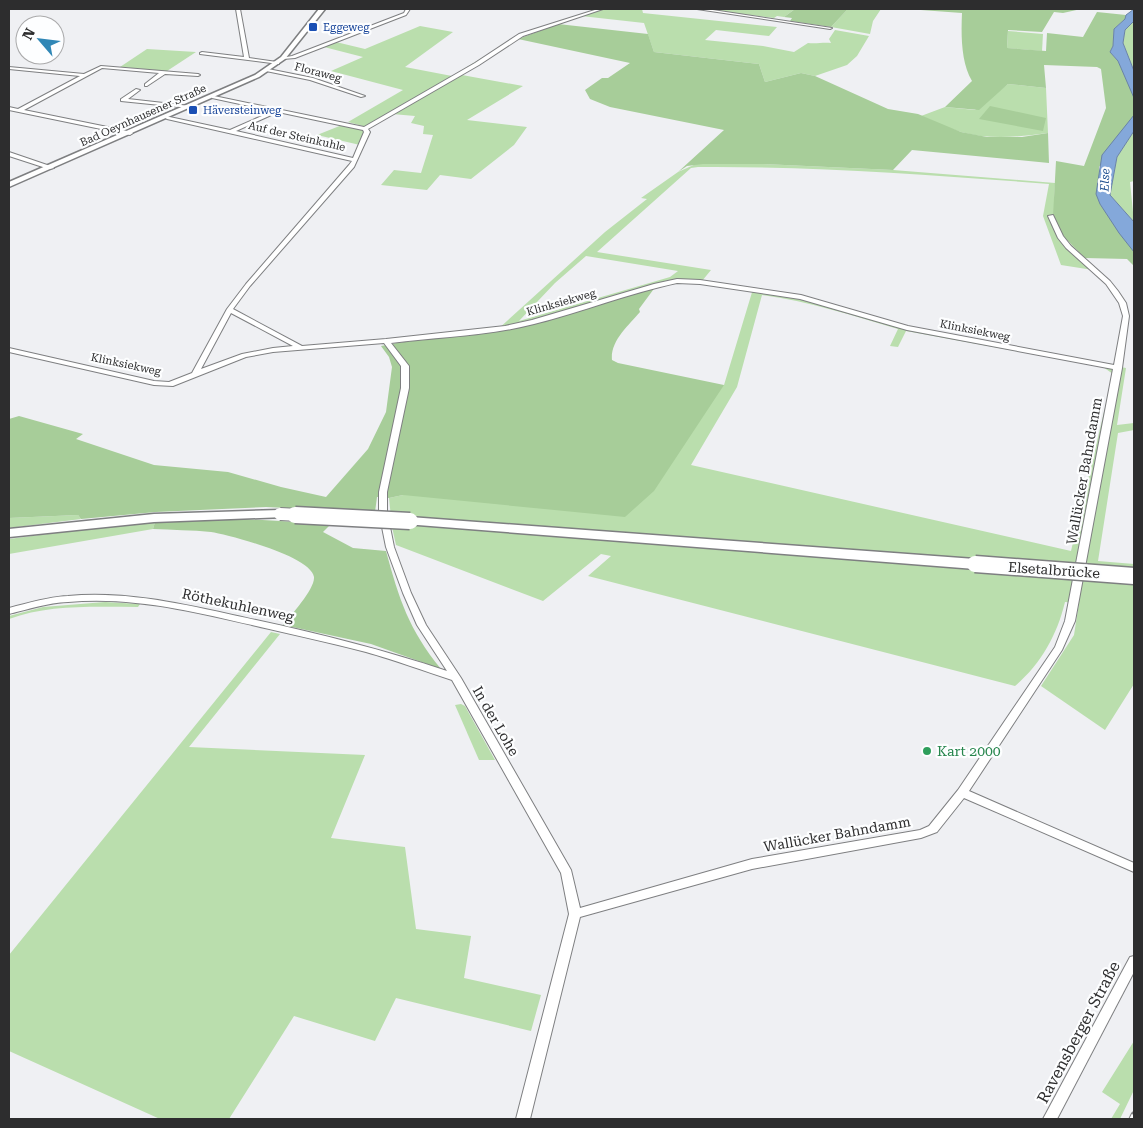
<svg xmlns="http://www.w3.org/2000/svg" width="1143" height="1128" viewBox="0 0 1143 1128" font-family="'Roboto Serif',serif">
<rect width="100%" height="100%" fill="#eff0f3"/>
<g fill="#badead" fill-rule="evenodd">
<path d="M597,9h45l1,4 134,14 -8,9 -53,-6 -11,10 58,6 31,6 14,-9c9,1 15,-1 23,0l-2,-4 6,-9 34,6 -12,20 -10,9 -32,11 -14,-3 -36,9 -6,-18 -105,-12 -10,-29 -63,-7 -57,19 -62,40 61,11 -56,34 60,7 -13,18 -43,34 -31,-4 -13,15 -46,-5 13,-15 27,3 12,-38 -10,-1 1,-8 -13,-3 4,-7 -23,-2 -22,14 -22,-6 55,-32 -72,-19 32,-14 -39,-10 12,-5 29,7 55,-23 33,6 -48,35 47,9 63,-38z"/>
<path d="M703,9h92l-11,8 -7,-1 -3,2z"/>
<path d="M846,9h35l-8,12 -3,13 -39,-7 15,-16z"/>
<path d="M1134,21v50l-11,-28 2,-13z"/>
<path d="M1008,31l35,3 -1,17 -35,-3z"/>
<path d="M147,49l49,3 -29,19 -47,-4z"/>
<path d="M1008,84l38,4 2,45c-29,4 -59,7 -87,-1 -14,-4 -27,-11 -40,-16l24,-9 30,3z"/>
<path d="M342,125l21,4 2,3 -5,13 -43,-10z"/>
<path d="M1134,131v50l-4,1 4,40 -24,-27 7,-38z"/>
<path d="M696,164h67l130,6 162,13c-2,40 -4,44 27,71h-6l17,16 -32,-5 -18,-49 6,-32c-117,-9 -234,-18 -351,-17l-7,1 -94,84 114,18 -9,11 -16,-1 -2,4h-14l-134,40 -40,7 109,-99 42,-33 -6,-1 37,-26zM586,256l92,15 -8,6 -151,44 36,-38z"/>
<path d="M753,289l72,13 83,26 218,40 -9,57 17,-2v7l-16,3 -20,128 36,3v120l-29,46 -64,-44 33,-51 5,-32 -14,-1c-8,33 -24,62 -50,84l-427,-110 23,-20 -10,-2 -58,47 -147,-56 -4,-18 -3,-29 14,-3 321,-110zM762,295c47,6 91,21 136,34l-8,17 8,1 8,-16 197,36 10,7 -42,177 -380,-86 46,-78z"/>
<path d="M78,515l3,4 -72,9v-10z"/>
<path d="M155,522l-2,7 -144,25v-15l84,-11z"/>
<path d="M105,602l35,2 -2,3c-42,0 -89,-3 -129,12v-3l34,-9z"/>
<path d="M271,632l9,2 -91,113 176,8 -34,83 74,9 11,82 55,7 -7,42 77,17 -10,36 -135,-33 -21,43 -81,-25 -65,103h-69l-151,-68v-96z"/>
<path d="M461,704l4,2 30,54h-16l-24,-55z"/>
<path d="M1134,1041v49l-14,29h-9l9,-15 -18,-12z"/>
</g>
<g fill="#a7cd99">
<path d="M795,9h51v2l-15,16 -41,-6 2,-3 -8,-1z"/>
<path d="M907,9h174l-18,4 -9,-1 -12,20 -34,-2 -1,18 39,3 1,-18 36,4 14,-25 29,3 -1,4 -11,10 -1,17 -3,6 8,9 16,34v20l-35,52 1,37 34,48v14l-7,-7 -42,-1 -22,-22 -10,-20 3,-55 28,5 22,-58 -5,-39 -4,-2 -53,-2 2,23 -38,-4 -29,26 -34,-3 27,-26c-11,-18 -11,-46 -10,-68z"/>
<path d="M558,24l90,10 6,18 105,12 6,18 36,-9 14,3 73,33 30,5 43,18 26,5h35l26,-4 1,30 -137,-13 -19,20 -130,-6h-60l-16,2 -9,6 46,-42 -114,-23 -20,-8 -5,-9 17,-12h6l22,-15 -112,-24z"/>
<path d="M990,106l56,12 -3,13 -64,-12z"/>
<path d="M656,286l-17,23 1,3c-11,13 -30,29 -28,48l6,3 106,22 -70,106 -29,26 -222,-22 -14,3 -12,-1 -2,15 -109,-5 -110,5 -75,7 -3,-4 -69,3v-99l10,-3 64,18 -7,5 78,26 74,7 53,15 45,10 42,-48 18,-37 6,-45 -3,-10 -8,-11c42,-9 86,-9 129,-17 49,-9 98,-28 146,-43z"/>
<path d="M244,519l87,5 -8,8 30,16 33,3c13,48 23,79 55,118l-70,-25 -88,-19c8,-10 32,-36 31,-48 -3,-21 -85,-42 -103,-45 -19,-2 -39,-2 -58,-3l2,-7z"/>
</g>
<g fill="#84a8da" stroke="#6a83a6">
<path d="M1134,9v12l-9,9 -2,13 11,28v27l-16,-37 -8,-9 3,-6 1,-17 11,-10 1,-4z"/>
<path d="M1134,115v16l-17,26 -7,38 24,27v30l-15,-19 -19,-29 -4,-10 6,-39z"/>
</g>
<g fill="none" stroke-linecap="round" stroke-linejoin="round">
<defs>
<g id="minor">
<path d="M236,9h4l9,49 28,4 2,1v1l-79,-10v-1l2,-1 42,5z"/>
<path d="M406,9h4l-4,6 -111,43 -12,1 -2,-1 11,-2 112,-43z"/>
<path d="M598,9h5l-80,27 -44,29 -111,64 2,3 -16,35 -104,119 -17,23 69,37 84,-7 119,-13 27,-6 122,-36 23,-5 23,1 101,15 107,31 206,39 9,-49 -4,-13 -13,-19 -40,-36 -8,-10 -10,-22 5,-1 10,21 8,10 39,35 8,10 8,12 3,13 -7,52 -47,253 -13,29 -93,141 165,72v9l-170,-74 -27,34 -16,6 -169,31 -172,48 -50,202h-14l53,-205 -8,-41 -109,-193c-28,-9 -57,-20 -86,-28 -38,-10 -76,-18 -114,-27 -60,-14 -123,-29 -184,-23 -21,1 -39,7 -59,12v-6c19,-5 39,-11 59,-12 63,-6 127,11 188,24 65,14 128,30 191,51l-30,-46 -14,-32 -17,-46 -7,-35v-20l22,-104v-22l-17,-23 -111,9 -27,5 -73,29 -19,-1 -145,-33v-4l145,33 15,1 23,-9 35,-64 19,-25 103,-119 3,-4 -185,-42 -3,-2 1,-1 65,14 43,-19 -61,-13v-1l2,-1 150,31 111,-64 44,-29zM278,112l85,18 1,2 -11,26 -117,-27zM677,283l23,1 100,15 107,31 206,39 -48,252 -10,26 -97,143 -29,36 -9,4 -168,29 -172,49 -9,-38 -110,-192 -35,-53 -15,-32 -17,-46 -7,-35v-20l22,-104v-22l-18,-23c47,-6 97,-7 143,-19 48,-12 95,-31 143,-41zM231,313l62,33 -20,2 -31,6 -41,15z"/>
<path d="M697,9h9l126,19 -2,1z"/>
<path d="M101,66l97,8 2,1 -2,1 -33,-2 -18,12h-2v-2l14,-11 -57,-5 -78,42 108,22 1,1 -3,2 -121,-25v-3l9,2 62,-33 -71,-7v-2l75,7z"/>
<path d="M268,69l45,9 52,18 -4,1 -51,-17 -44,-9v-2z"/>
<path d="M136,89l4,1 -12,9 62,7 2,1 -2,1 -69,-7v-2z"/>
<path d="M9,152l44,15 1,1 -5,1 -40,-13z"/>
<path d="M1134,956v16l-77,147h-14l87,-162z"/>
</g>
<path id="secondary" d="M319,9h6l-40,50 -26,18 -250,110v-5l246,-107 26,-18z"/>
<g id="primary">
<path d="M280,510l5,1 2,3 -2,3 -131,5 -145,15v-8l145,-15z"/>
<path d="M410,517l565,42 5,2 2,3 -2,3 -5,2 -570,-45 -2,-3 2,-3z"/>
</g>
</defs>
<use href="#minor" stroke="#7e7f81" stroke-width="2"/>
<use href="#secondary" stroke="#7e7f81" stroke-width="3"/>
<use href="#primary" stroke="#7e7f81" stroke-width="3"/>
<use href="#minor" fill="#fff" fill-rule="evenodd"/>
<use href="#secondary" fill="#fff" fill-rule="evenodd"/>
<use href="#primary" fill="#fff" fill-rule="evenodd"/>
<defs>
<path id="rail" d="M1132,1119l2,-4"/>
</defs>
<use href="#rail" stroke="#7e7f81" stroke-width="7"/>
<use href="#rail" stroke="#fdfeff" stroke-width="5" stroke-dasharray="15" stroke-linecap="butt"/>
<defs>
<path id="primary-bridge-far1" d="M280,514l38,2"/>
<g id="primary-bridge">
<path d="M295,515l115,6"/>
<path d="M975,564l159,12"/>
</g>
</defs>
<use href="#primary-bridge-far1" stroke="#7e7f81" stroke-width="14" stroke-linecap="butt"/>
<use href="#primary-bridge" stroke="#7e7f81" stroke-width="19" stroke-linecap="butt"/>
<use href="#primary-bridge-far1" stroke="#fff" stroke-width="12"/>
<use href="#primary-bridge" stroke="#fff" stroke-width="16"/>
</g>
<g fill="#1a4fb4" stroke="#fdfeff" stroke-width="2">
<rect x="308" y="22" width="10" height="10" rx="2.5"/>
<rect x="188" y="105" width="10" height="10" rx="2.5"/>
</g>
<circle fill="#2e9e5b" stroke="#fdfeff" stroke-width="2" cx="927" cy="751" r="5"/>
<g text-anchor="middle" stroke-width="4.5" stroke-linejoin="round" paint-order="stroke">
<g font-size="11" fill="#164399" stroke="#fdfeff" text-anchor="start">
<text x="323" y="31">Eggeweg</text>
<text x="203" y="114">Häversteinweg</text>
</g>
<g font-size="11" fill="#2d2d2e" stroke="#fdfeff">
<text transform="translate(318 72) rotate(15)" y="4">Floraweg</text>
<text transform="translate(143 115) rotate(-24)" y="4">Bad Oeynhausener Straße</text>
<text transform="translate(297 136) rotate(13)" y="4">Auf der Steinkuhle</text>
<text transform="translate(561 302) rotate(-16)" y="4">Klinksiekweg</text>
<text transform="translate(975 330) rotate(11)" y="4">Klinksiekweg</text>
<text transform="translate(126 364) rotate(12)" y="4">Klinksiekweg</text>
</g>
<g font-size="12" font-style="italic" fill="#275693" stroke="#fdfeff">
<text transform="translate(1105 180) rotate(-87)" y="4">Else</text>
</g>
<g font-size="14" fill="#2d2d2e" stroke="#fdfeff">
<text transform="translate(1084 471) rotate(-80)" y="5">Wallücker Bahndamm</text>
<text transform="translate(1054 570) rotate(4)" y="5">Elsetalbrücke</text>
<text transform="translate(238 605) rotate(12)" y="5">Röthekuhlenweg</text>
<text transform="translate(496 721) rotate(60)" y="5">In der Lohe</text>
<text transform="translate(837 834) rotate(-10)" y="5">Wallücker Bahndamm</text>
</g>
<g font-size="14" fill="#27864d" stroke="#fdfeff" text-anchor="start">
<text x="937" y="756">Kart 2000</text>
</g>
<g font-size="16" fill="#2d2d2e" stroke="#fdfeff">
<text transform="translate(1078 1032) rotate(-62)" y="6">Ravensberger Straße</text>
</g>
</g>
<rect width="1143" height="1128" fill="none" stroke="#2d2d2e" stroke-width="20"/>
<g transform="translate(40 40) rotate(298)"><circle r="24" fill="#fdfeff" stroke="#aaaaab"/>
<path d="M0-4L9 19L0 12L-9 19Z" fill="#3087b6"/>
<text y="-8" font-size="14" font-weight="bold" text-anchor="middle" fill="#2d2d2e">N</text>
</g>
</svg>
